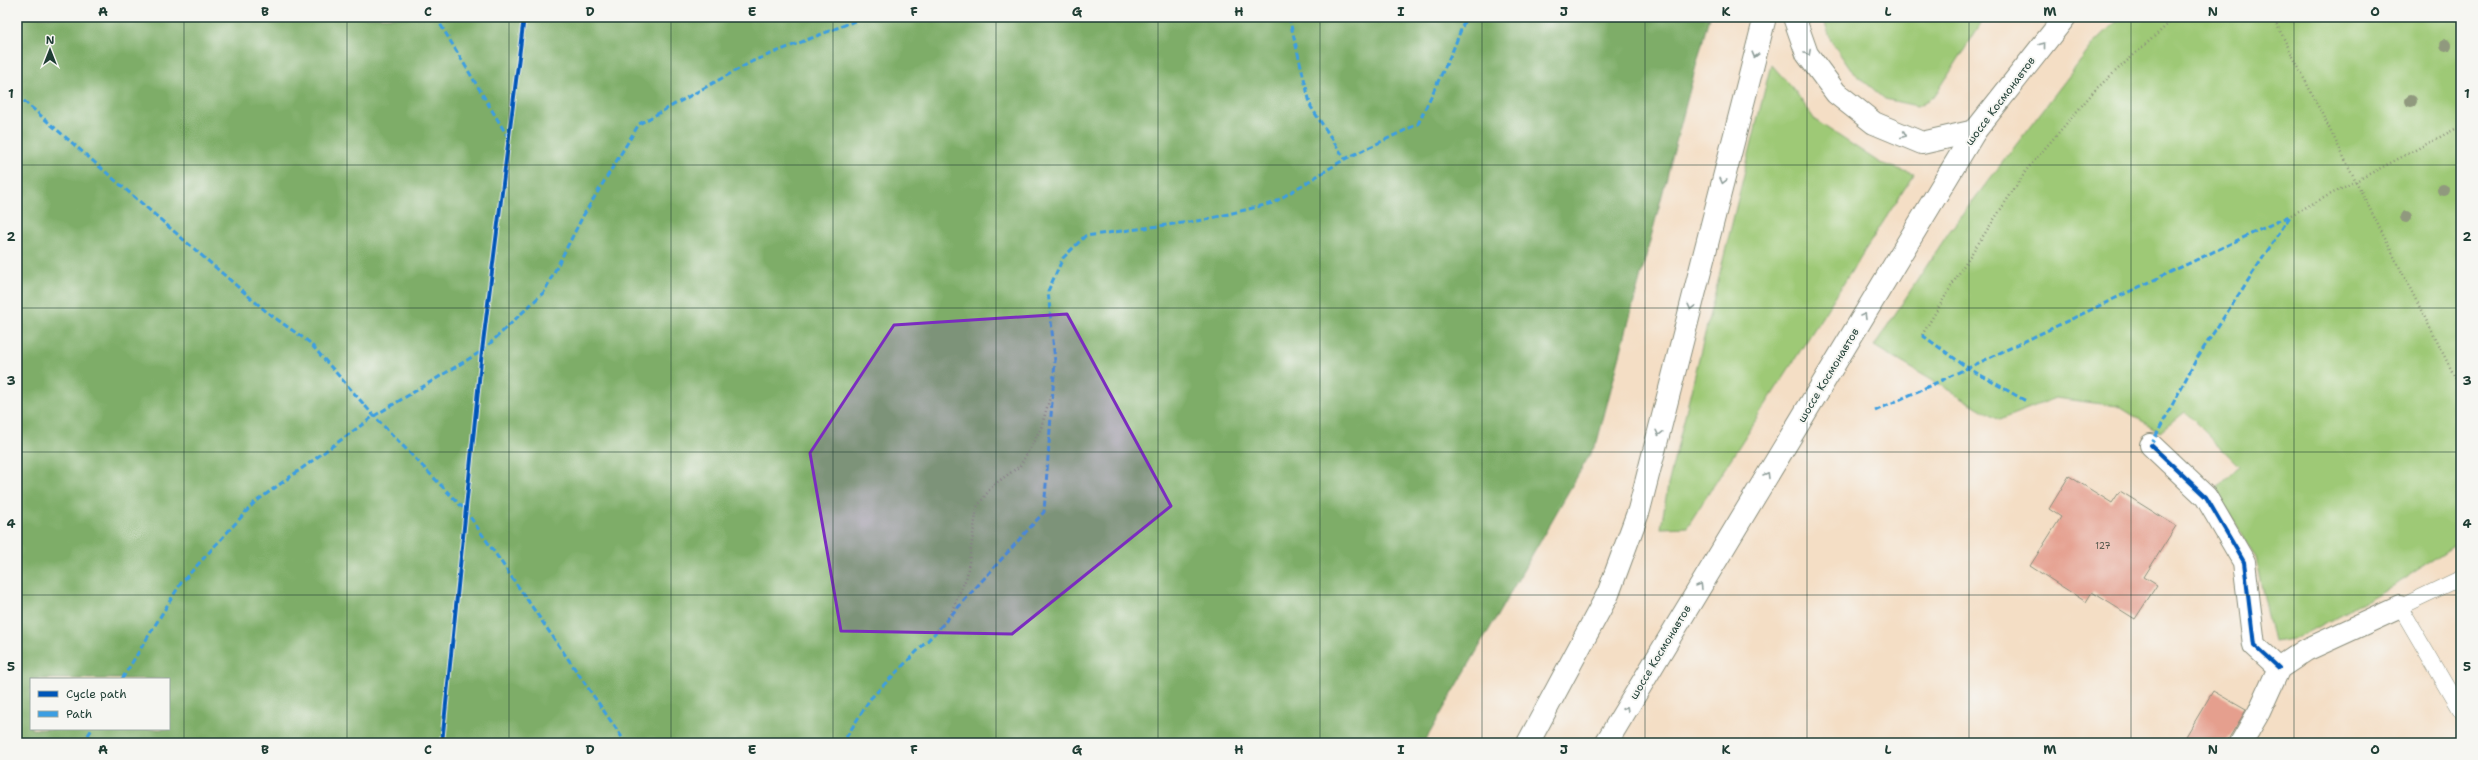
<svg xmlns="http://www.w3.org/2000/svg" width="2478" height="760" viewBox="0 0 2478 760" font-family="'Shantell Sans',sans-serif">
<rect width="100%" height="100%" fill="#f6f6f2"/>
<filter id="ink" filterUnits="userSpaceOnUse"><feTurbulence type="fractalNoise" baseFrequency=".025" numOctaves="2"/><feDisplacementMap in="SourceGraphic" scale="8" xChannelSelector="R" yChannelSelector="G"/><feConvolveMatrix kernelMatrix="1 2 1 2 8 2 1 2 1" color-interpolation-filters="sRGB"/></filter>
<filter id="wash" filterUnits="userSpaceOnUse"><feTurbulence type="fractalNoise" baseFrequency=".012" numOctaves="4" result="noise"/><feDisplacementMap in="SourceGraphic" scale="16" xChannelSelector="R" yChannelSelector="G"/><feGaussianBlur stdDeviation="0.9" result="paint"/><feColorMatrix in="noise" values="0 0 0 0 0 0 0 0 0 0 0 0 0 0 0 0 0 1.4 0 .05"/><feComposite in="paint" operator="in"/></filter>
<g filter="url(#wash)">
<rect width="100%" height="100%" fill="#f4dec5"/>
<g fill="#9ec976" stroke="#5e8355">
<path d="M1823,17h162l-50,79 -18,10 -32,-7 -34,-29 -20,-29z"/>
<path d="M2121,17h340v524l-68,45 -95,52 -24,4 -19,-85 -40,-67 24,-24 -54,-54 -25,20 -42,-26 -63,-8 -56,22 -125,-74 75,-114 146,-190z"/>
<path d="M1771,64l24,27 20,29 65,43 34,11 -227,353 -26,1 7,-43z"/>
</g>
<path fill="#7ead67" stroke="#4e754e" fill-rule="evenodd" d="M17,17h1692l-112,425 -173,301h-1407zM31,679h138v50h-138z"/>
<g id="blocks">
<g fill="#e59f8e">
<path d="M2069,476l43,27 8,-12 56,35 -32,51 13,8 -22,34 -43,-27 -6,10 -56,-36 31,-49 -12,-8z"/>
<path d="M2213,691l33,19 -20,33h-44z"/>
</g>
</g>
</g>
<g filter="url(#ink)">
<use href="#blocks" fill-opacity="0" stroke="#8a8e7c" stroke-width="1"/>
<g fill="none" stroke-linecap="round" stroke-linejoin="round">
<defs>
<path id="service" d="M2461,578l-61,29 61,104"/>
<g id="minor">
<path d="M2151,445l55,52 38,65 10,83 25,23"/>
<path d="M2241,743l18,-31 20,-44 27,-18 94,-43"/>
</g>
<g id="primary">
<path d="M1794,17l13,37 29,39 38,30 48,20 53,-12"/>
<path d="M1528,743l80,-149 31,-84 126,-493"/>
<path d="M1606,743l369,-612 90,-114"/>
</g>
</defs>
<use href="#service" stroke="#8a8e7c" stroke-width="16"/>
<use href="#minor" stroke="#8a8e7c" stroke-width="24"/>
<use href="#primary" stroke="#8a8e7c" stroke-width="24"/>
<g stroke="#8a8e7c" stroke-width="2.5" stroke-dasharray="1 3" stroke-linecap="butt">
<path d="M2273,17l188,372"/>
<path d="M2291,215l170,-89"/>
<path d="M1922,335l42,-70 64,-97 69,-80 79,-71"/>
<path d="M935,633l15,-18 17,-39 10,-69 15,-21 28,-20 21,-38 10,-34"/>
</g>
<use href="#service" stroke="#fff" stroke-width="15"/>
<use href="#minor" stroke="#fff" stroke-width="22"/>
<use href="#primary" stroke="#fff" stroke-width="22"/>
<g stroke="#3c9ee2" stroke-width="3" stroke-dasharray="6 3" stroke-linecap="butt">
<path d="M436,17l72,120"/>
<path d="M1289,17l22,90 34,52"/>
<path d="M17,95l251,218 41,29 65,74 92,95 160,232"/>
<path d="M1922,335l46,33 323,-153"/>
<path d="M1875,411l93,-43 58,33"/>
<path d="M2151,445l46,-87 94,-143"/>
<path d="M122,679l59,-96 73,-80 120,-87 108,-65 62,-59 39,-76 56,-92 114,-63 112,-44"/>
<path d="M83,743l9,-14"/>
<path d="M839,743l8,-7 23,-37 65,-66 109,-121 11,-151 -7,-70 15,-33 22,-22 119,-16 69,-17 72,-44 73,-35 35,-74 13,-33"/>
</g>
<defs>
<g id="cycleway">
<path d="M2151,445l55,52 38,65 10,83 25,23"/>
<path d="M442,743l40,-392 42,-334"/>
</g>
</defs>
<use href="#cycleway" stroke="#f6f6f2" stroke-width="6"/>
<use href="#cycleway" stroke="#0057b8" stroke-width="4"/>
</g>
<g fill="#90997e">
<circle cx="2446" cy="45" r="6"/>
<circle cx="2411" cy="101" r="6"/>
<circle cx="2443" cy="190" r="6"/>
<circle cx="2406" cy="217" r="6"/>
</g>
<defs><path id="oneway-chevron" d="M-2-3.5L2.5 0L-2 3.5" fill="none" stroke-width="1.6" stroke-linecap="round" stroke-linejoin="round"/></defs>
<g stroke="#8f9e9a">
<use href="#oneway-chevron" transform="translate(2043 45) rotate(-52)"/>
<use href="#oneway-chevron" transform="translate(1808 53) rotate(62)"/>
<use href="#oneway-chevron" transform="translate(1755 55) rotate(105)"/>
<use href="#oneway-chevron" transform="translate(1904 135) rotate(23)"/>
<use href="#oneway-chevron" transform="translate(1723 181) rotate(104)"/>
<use href="#oneway-chevron" transform="translate(1691 307) rotate(104)"/>
<use href="#oneway-chevron" transform="translate(1864 316) rotate(-59)"/>
<use href="#oneway-chevron" transform="translate(1659 433) rotate(104)"/>
<use href="#oneway-chevron" transform="translate(1767 475) rotate(-59)"/>
<use href="#oneway-chevron" transform="translate(1700 586) rotate(-59)"/>
<use href="#oneway-chevron" transform="translate(1626 709) rotate(-60)"/>
</g>
</g>
<path fill="#7b2cbf" fill-opacity="0.2" stroke="#7b2cbf" stroke-width="3" stroke-linejoin="round" d="M1067,314l104,192 -159,128 -171,-3 -31,-178 84,-128z"/>
<path fill="none" stroke="#1f3d34" stroke-width="1" stroke-opacity="0.55" d="M184,17v726M347,17v726M509,17v726M671,17v726M833,17v726M996,17v726M1158,17v726M1320,17v726M1482,17v726M1645,17v726M1807,17v726M1969,17v726M2131,17v726M2294,17v726M17,165h2444M17,308h2444M17,452h2444M17,595h2444"/>
<g text-anchor="middle" stroke-width="4" stroke-linejoin="round" paint-order="stroke">
<g font-size="9" fill="#50564a">
<text x="2103" y="549">127</text>
</g>
<g font-size="11" fill="#1f3d34" stroke="#f6f6f2">
<text transform="translate(2000 101) rotate(-53)" y="4">шоссе Космонавтов</text>
<text transform="translate(1828 375) rotate(-59)" y="4">шоссе Космонавтов</text>
<text transform="translate(1660 652) rotate(-59)" y="4">шоссе Космонавтов</text>
</g>
</g>
<rect width="2478" height="760" fill="none" stroke="#f6f6f2" stroke-width="44"/>
<rect x="30" y="678" width="140" height="52" fill="#f6f6f2" stroke="#a0aca6"/>
<rect x="38" y="691" width="20" height="6" fill="#0057b8" stroke="#a0aca6"/>
<text x="66" y="698" font-size="12" fill="#1f3d34">Cycle path</text>
<rect x="38" y="711" width="20" height="6" fill="#3c9ee2" stroke="#a0aca6"/>
<text x="66" y="718" font-size="12" fill="#1f3d34">Path</text>
<g transform="translate(50 50)" stroke="#f6f6f2" stroke-width="3" paint-order="stroke">
<path d="M0-3L7 15L0 10L-7 15Z" fill="#1f3d34"/>
<text y="-6" font-size="11" font-weight="bold" text-anchor="middle" fill="#1f3d34">N</text>
</g>
<rect x="22" y="22" width="2434" height="716" fill="none" stroke="#1f3d34" stroke-width="1.5"/>
<g font-size="13" text-anchor="middle" font-weight="bold" fill="#1f3d34">
<text x="103" y="16">A</text>
<text x="265" y="16">B</text>
<text x="428" y="16">C</text>
<text x="590" y="16">D</text>
<text x="752" y="16">E</text>
<text x="914" y="16">F</text>
<text x="1077" y="16">G</text>
<text x="1239" y="16">H</text>
<text x="1401" y="16">I</text>
<text x="1564" y="16">J</text>
<text x="1726" y="16">K</text>
<text x="1888" y="16">L</text>
<text x="2050" y="16">M</text>
<text x="2213" y="16">N</text>
<text x="2375" y="16">O</text>
<text x="11" y="98">1</text>
<text x="2467" y="98">1</text>
<text x="11" y="241">2</text>
<text x="2467" y="241">2</text>
<text x="11" y="385">3</text>
<text x="2467" y="385">3</text>
<text x="11" y="528">4</text>
<text x="2467" y="528">4</text>
<text x="11" y="671">5</text>
<text x="2467" y="671">5</text>
<text x="103" y="754">A</text>
<text x="265" y="754">B</text>
<text x="428" y="754">C</text>
<text x="590" y="754">D</text>
<text x="752" y="754">E</text>
<text x="914" y="754">F</text>
<text x="1077" y="754">G</text>
<text x="1239" y="754">H</text>
<text x="1401" y="754">I</text>
<text x="1564" y="754">J</text>
<text x="1726" y="754">K</text>
<text x="1888" y="754">L</text>
<text x="2050" y="754">M</text>
<text x="2213" y="754">N</text>
<text x="2375" y="754">O</text>
</g>
</svg>
